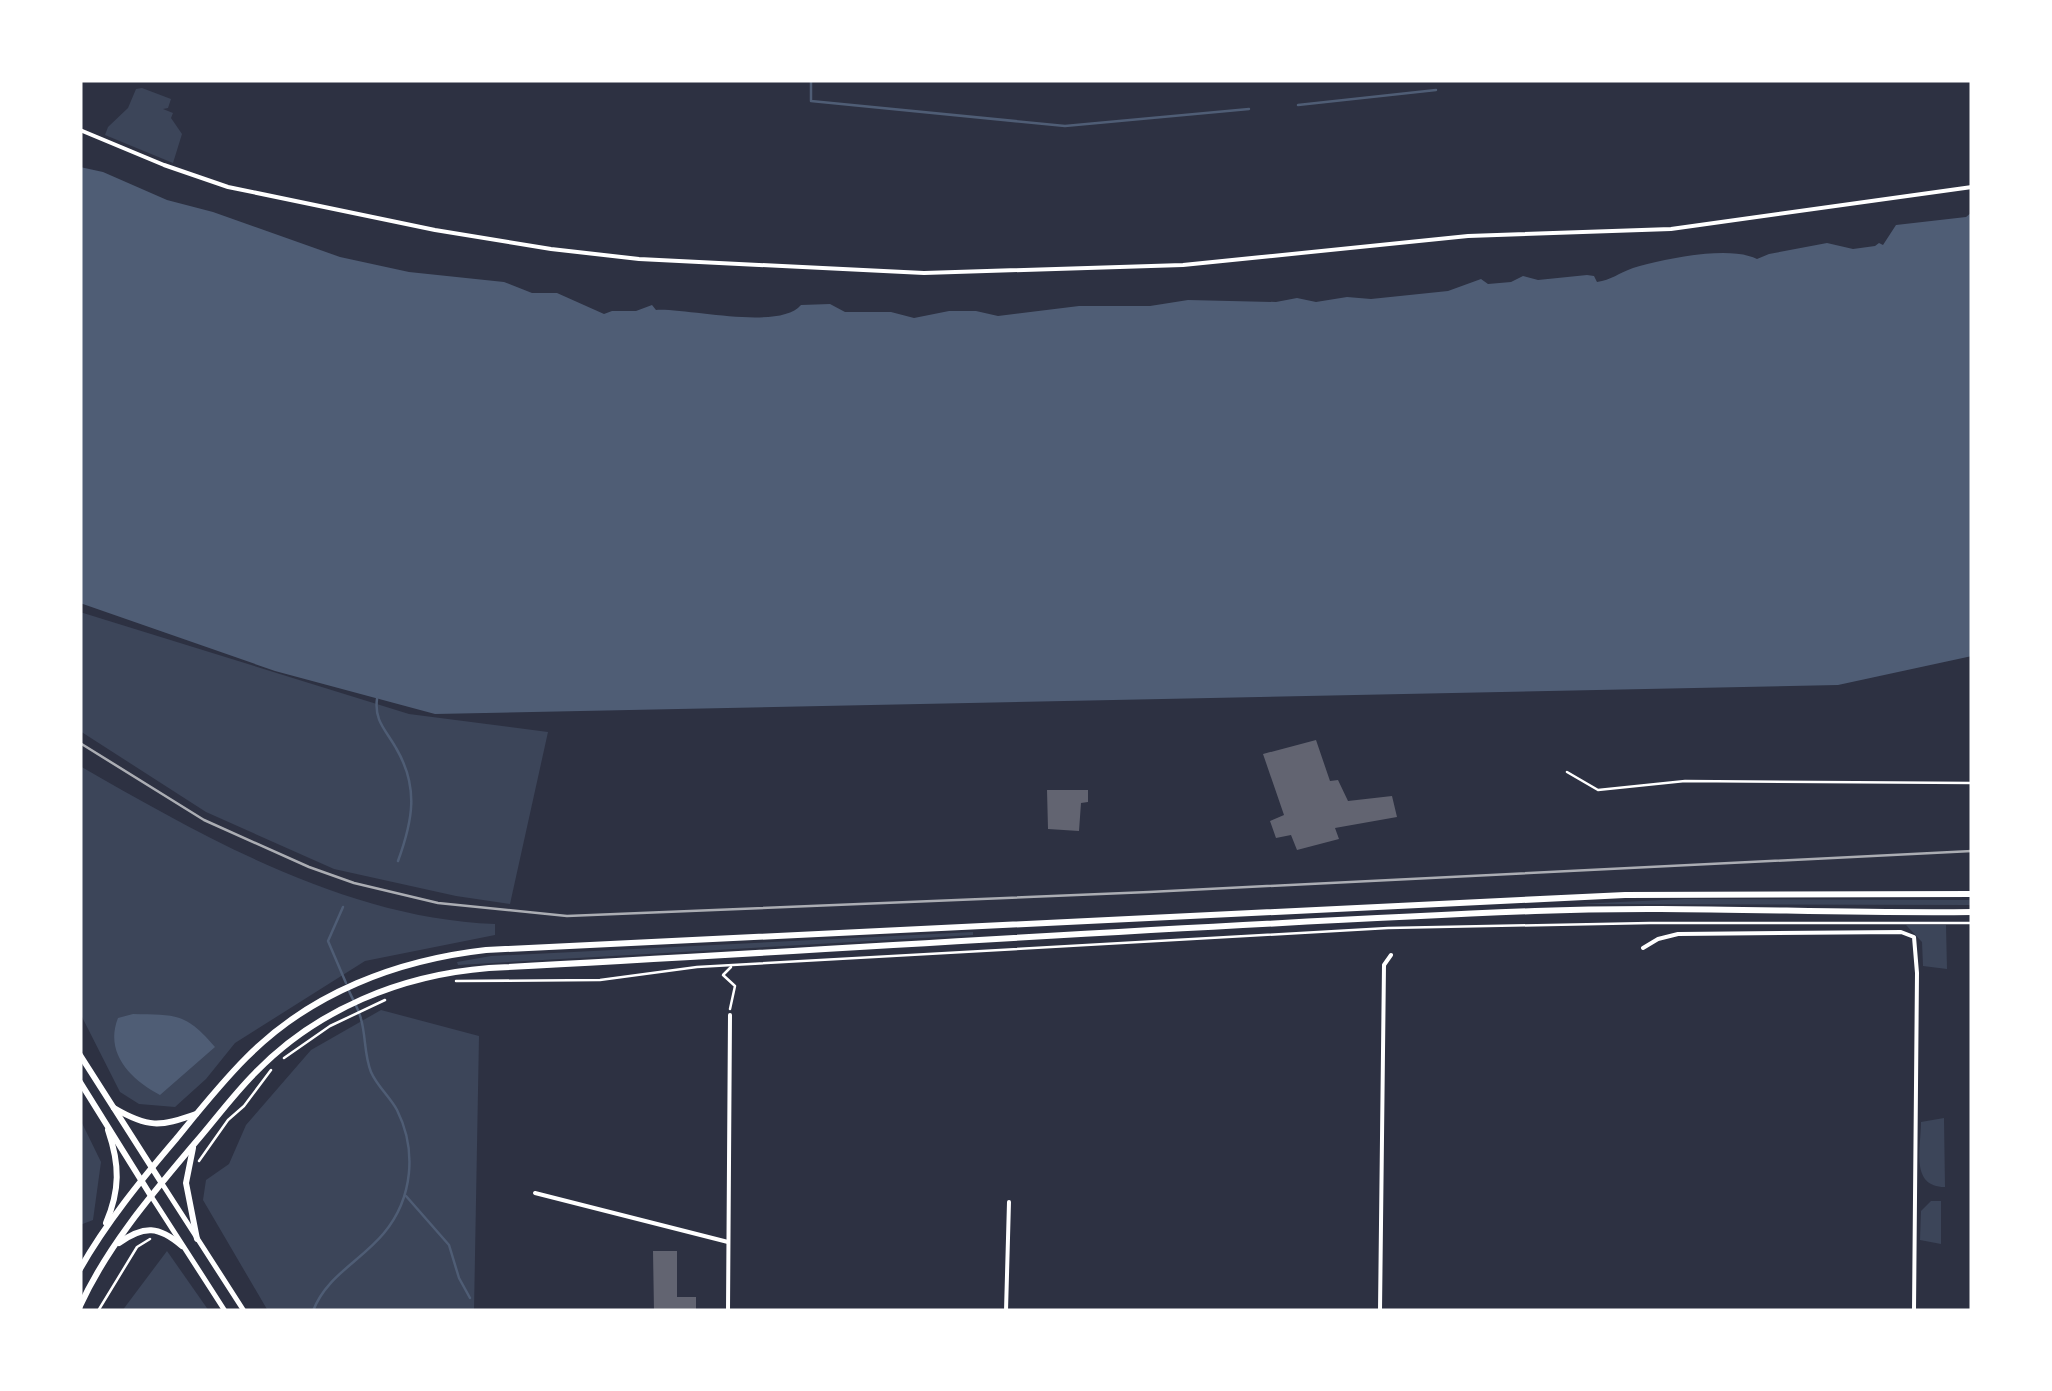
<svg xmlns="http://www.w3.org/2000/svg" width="2052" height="1391" viewBox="0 0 2052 1391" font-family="'Asap Condensed',sans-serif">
<rect width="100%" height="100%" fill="#2d3142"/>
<g fill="#3c4559">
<path d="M142,88l29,11 -3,9 -5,1 10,4 -2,5 11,16 -9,29 -68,-28 3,-8 20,-19 8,-19z"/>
<path d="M80,612l329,102 139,18 -38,172 -54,-8 -122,-27 -128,-57 -126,-81z"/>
<path d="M80,766c127,73 266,152 415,158v11l-130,26 -130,82 -29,36 -31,28 -36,-3 -19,-12 -40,-79z"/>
<path d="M1685,899l287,1v5l-395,-1z"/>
<path d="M1906,925h40l1,44 -24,-3 -1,-24z"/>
<path d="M973,932v3l-515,30 -1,-3 34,-6z"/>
<path d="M381,1010l98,26 -5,275h-206l-65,-111 3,-20 23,-16 17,-39 65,-75z"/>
<path d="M1944,1118l1,69c-35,0 -24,-39 -24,-65z"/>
<path d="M80,1119l21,43 -8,58 -13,5z"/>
<path d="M1931,1201h10v43l-21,-4 1,-29z"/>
<path d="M167,1251l42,60h-87z"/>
</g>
<g fill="#4f5d75">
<path d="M80,167l23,5 64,28 46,12 127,45 69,15 95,10 28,11h25l47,21 8,-3h24l16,-6 4,5c31,-2 123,21 145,-5l29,-1 15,8h46l23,6 35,-7h27l22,5 81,-10h71l38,-6 88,2 21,-4 19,4 31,-5 24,2 77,-8 33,-12 7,5 23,-2 12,-6 15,4 49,-5 7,1 3,6c14,-2 22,-9 36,-14 30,-9 96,-23 124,-9l12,-5 58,-11 26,6 22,-3 4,-3 4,2 13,-20 70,-8 6,-5v444l-134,29 -1403,29 -160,-43 -195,-68z"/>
<path d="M133,1014c44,1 53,-1 82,33l-55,48c-29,-15 -56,-42 -42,-77z"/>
</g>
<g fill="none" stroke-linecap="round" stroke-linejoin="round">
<g stroke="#4f5d75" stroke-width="2.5">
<path d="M811,80v21l254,25 184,-17"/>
<path d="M1298,105l138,-15"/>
<path d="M377,699c-3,22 9,31 19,49 23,39 17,72 2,113"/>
<path d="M343,907l-15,34 18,42"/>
<path d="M406,1196l43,49 10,33 11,20"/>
<path d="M313,1311c13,-35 48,-50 71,-78 29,-35 33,-83 13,-123 -7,-13 -20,-24 -26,-38 -7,-17 -5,-36 -10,-53 -2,-9 -8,-19 -12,-28"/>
</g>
</g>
<g fill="#626471">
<path d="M1316,740l14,41 8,-1 10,21 44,-5 5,21 -62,11 4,11 -42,11 -6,-15 -15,3 -6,-17 14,-6 -21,-61z"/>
<path d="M1047,790h41v12l-7,1 -2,28 -31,-2z"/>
<path d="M653,1251h24v46h19v14h-42z"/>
</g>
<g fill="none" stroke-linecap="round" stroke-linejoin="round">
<g stroke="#fff" stroke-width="2.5">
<path d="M456,981l144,-1 97,-13 691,-39 262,-5h322"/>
<path d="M730,1009l5,-23 -12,-11 8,-8"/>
<path d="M284,1058l46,-32 55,-26"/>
<path d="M199,1161l29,-41 16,-14 27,-36"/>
<path d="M98,1311l39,-64 13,-8"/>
</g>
<path stroke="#fff" stroke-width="2.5" d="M1567,772l31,18 87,-9 287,2"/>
<g stroke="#fff" stroke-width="4">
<path d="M80,130l84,35 64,22 207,43 116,19 88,10 285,14 259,-8 285,-29 203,-7 301,-42"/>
<path d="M1643,948l15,-9 20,-5 223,-2 13,5 3,36 -3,338"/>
<path d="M535,1193l193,49"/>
<path d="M728,1311l2,-296"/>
<path d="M1006,1311l3,-109"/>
<path d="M1380,1311l4,-346 7,-10"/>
</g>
<g stroke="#fff" stroke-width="5">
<path d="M161,1182l83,129"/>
<path d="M151,1196l74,115"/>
</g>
<g stroke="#fff" stroke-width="6">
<path d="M80,1055l81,127"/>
<path d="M80,1082l71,114"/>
<path d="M114,1108c34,20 46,19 82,6"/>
<path d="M193,1148l-7,35 11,56"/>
<path d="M106,1223c14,-33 14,-58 2,-93"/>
<path d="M119,1243c25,-18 40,-17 63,3"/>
<path d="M80,1269c26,-46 61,-89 96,-130 22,-27 45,-56 70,-81 64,-65 151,-98 240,-108l1139,-55 347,-1"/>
<path d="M80,1306c28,-61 72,-112 115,-163 20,-23 38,-48 60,-70 62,-64 146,-98 234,-105 348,-18 697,-43 1046,-57 145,-6 291,3 437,1"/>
</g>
<path stroke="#abadb3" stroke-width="2.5" d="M80,743l124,77 105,47 45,16 84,20 129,13 582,-24 823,-41"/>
</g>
<rect width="2052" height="1391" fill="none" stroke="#ffffff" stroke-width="165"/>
</svg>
